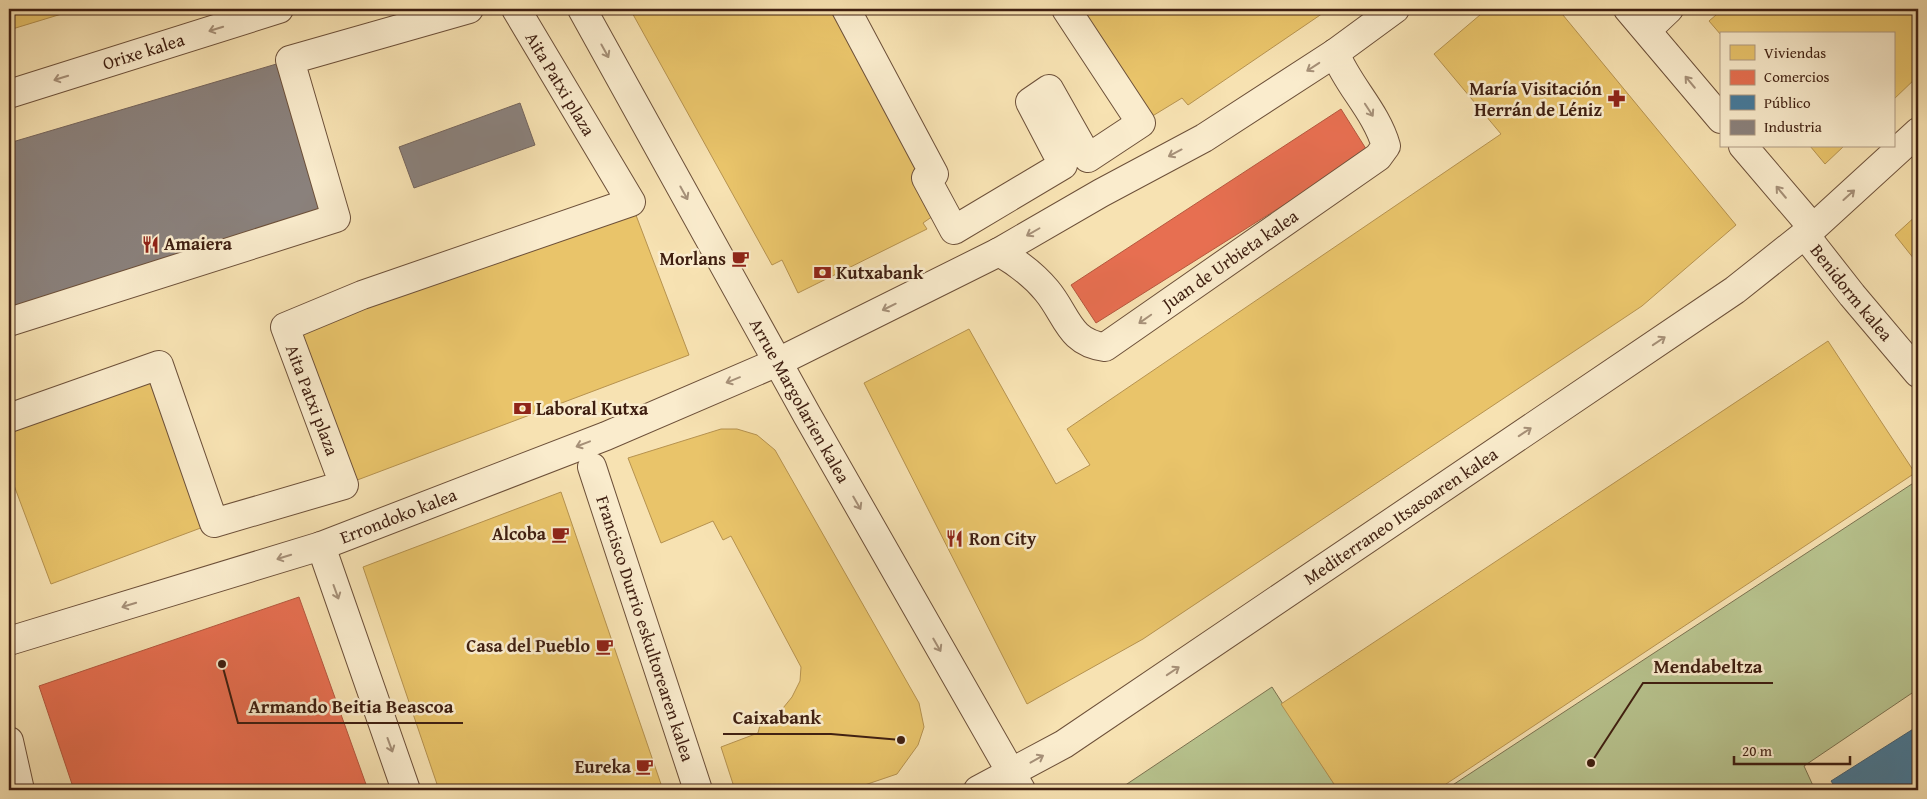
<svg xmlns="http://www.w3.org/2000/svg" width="1927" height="799" viewBox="0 0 1927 799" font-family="'Gentium Book Plus',serif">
<rect width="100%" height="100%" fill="#f7e2b2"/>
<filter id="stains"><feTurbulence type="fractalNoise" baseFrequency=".004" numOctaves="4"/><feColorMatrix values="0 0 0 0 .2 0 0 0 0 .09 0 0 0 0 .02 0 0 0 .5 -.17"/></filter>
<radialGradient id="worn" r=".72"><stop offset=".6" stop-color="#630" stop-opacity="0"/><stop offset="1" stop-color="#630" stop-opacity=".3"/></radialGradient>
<g fill="#b8c48f" stroke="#7c7250">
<path d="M1918,480v209l-114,77 11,24h-370z"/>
<path d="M1272,687l66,103h-220z"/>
</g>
<g fill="#e9c46a" stroke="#b6924f">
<path d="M9,9h69l-69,21z"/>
<path d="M630,9h216l97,200 -20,14 4,6 -129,64 -16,-33 -10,5z"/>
<path d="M1066,9h263l-141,96 -6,-7 -41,25z"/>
<path d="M1487,9h71l178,216 -94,81 -499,333 -116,65 -163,-321 105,-54 87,155 34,-19 -23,-36 434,-295 -67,-80z"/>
<path d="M1723,9h195v67l-25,24v-66l-172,1 -12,-14z"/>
<path d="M1810,146h34l-19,18z"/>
<path d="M631,202l58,153 -345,130 -59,-158z"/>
<path d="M1918,214v50l-23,-29z"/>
<path d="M1828,341l87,132 -478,317h-99l-57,-86z"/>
<path d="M159,365l55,158 -163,61 -42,-112v-54z"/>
<path d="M721,429h16l20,6 18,15 144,253 5,24 -6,18 -21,29 -47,16h-115l-14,-43 37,-14 2,-8 19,-12 13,-16 8,-16 1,-14 -70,-131 -8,4 -10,-19 -52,22 -33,-85z"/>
<path d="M561,492l102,298h-224l-76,-223z"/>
</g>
<g fill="#e76f51" stroke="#b5573e">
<path d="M1341,109l27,43 -272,171 -25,-38z"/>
<path d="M299,597l69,193h-294l-35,-104z"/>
</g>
<path fill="#457b9d" stroke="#435f73" d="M1918,726v64h-81l-6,-9z"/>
<g fill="#8a817c" stroke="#74645c">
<path d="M290,60l46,158 -327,104v-179z"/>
<path d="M520,103l15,42 -121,43 -15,-41z"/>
</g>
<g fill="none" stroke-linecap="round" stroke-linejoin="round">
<defs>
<g id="minor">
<path id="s1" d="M582,9l225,406 214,375"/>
<path d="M846,9l88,165 -8,4 28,52 109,-65 -33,-63 19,-13 39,69 53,-35 -75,-114"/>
<path d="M1628,9l93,110"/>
<path d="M1647,30l22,-21"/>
<path id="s2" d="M9,94l270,-85"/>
<path d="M1743,146l70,82"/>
<path id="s3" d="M1805,235l47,60 66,78"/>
<path id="s4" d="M999,252c19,11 34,22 48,39 20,24 22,52 58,56l273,-190 8,-11c-10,-35 -38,-60 -51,-93"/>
<path d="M9,322l327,-104 -46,-158 179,-51"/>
<path d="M9,418l150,-53 55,158 130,-38 -59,-158 77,-32 269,-93 -115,-193"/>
<path id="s5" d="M592,467l106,323"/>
<path d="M321,546l85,244"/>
<path id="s6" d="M9,641l312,-95 285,-110 172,-74 221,-110 102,-59 103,-55 131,-85 60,-44"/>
<path d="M9,741l11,49"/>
<path id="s7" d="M978,790l86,-46 671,-454 78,-62 105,-96"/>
</g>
</defs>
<use href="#minor" stroke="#6d5039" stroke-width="30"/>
<use href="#minor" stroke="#faeccd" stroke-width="28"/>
</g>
<defs><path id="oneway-shaft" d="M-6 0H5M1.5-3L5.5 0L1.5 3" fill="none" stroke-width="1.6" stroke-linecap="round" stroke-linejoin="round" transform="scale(1.25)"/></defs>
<g stroke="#a69078">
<use href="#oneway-shaft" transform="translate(216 29) rotate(163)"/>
<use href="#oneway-shaft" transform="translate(605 51) rotate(61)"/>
<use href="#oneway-shaft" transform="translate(1313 67) rotate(147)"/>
<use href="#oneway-shaft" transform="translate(61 78) rotate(163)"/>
<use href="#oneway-shaft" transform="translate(1690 82) rotate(-130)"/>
<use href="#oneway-shaft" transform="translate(1369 110) rotate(57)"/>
<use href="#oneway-shaft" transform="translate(1175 153) rotate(152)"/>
<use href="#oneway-shaft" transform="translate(1781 192) rotate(-130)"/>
<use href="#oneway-shaft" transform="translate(684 193) rotate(61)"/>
<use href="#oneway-shaft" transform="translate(1849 195) rotate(-42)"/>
<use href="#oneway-shaft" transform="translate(1033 232) rotate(150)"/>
<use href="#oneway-shaft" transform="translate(889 307) rotate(154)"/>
<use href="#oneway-shaft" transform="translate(1145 319) rotate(145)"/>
<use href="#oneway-shaft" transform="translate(1659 341) rotate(-34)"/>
<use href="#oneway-shaft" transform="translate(733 380) rotate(158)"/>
<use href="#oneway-shaft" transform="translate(1525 432) rotate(-34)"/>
<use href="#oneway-shaft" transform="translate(583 444) rotate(159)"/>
<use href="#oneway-shaft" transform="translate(857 503) rotate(60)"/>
<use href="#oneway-shaft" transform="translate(284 557) rotate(163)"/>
<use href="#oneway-shaft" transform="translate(336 592) rotate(70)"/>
<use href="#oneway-shaft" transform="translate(129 605) rotate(163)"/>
<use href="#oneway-shaft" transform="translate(937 645) rotate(60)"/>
<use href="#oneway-shaft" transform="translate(1173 671) rotate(-34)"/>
<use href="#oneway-shaft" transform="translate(390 745) rotate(70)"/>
<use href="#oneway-shaft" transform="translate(1037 759) rotate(-29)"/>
</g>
<defs>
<symbol id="pharmacy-bare" viewBox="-9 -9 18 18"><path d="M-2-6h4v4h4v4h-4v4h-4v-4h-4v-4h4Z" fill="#8f2418" stroke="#faeccd" stroke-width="2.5" paint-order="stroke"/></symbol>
<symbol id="restaurant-bare" viewBox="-9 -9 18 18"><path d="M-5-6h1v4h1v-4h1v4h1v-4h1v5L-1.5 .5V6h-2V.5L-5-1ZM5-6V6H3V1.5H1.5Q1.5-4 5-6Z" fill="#8f2418" stroke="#faeccd" stroke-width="2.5" paint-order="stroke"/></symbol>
<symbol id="cafe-bare" viewBox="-9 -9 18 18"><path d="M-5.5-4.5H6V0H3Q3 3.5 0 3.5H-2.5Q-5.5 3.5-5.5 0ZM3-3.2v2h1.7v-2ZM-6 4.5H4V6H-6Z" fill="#8f2418" stroke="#faeccd" stroke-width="2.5" paint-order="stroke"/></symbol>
<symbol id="bank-bare" viewBox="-9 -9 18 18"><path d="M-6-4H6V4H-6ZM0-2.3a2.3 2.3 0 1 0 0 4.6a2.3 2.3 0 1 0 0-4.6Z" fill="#8f2418" stroke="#faeccd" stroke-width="2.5" paint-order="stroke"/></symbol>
</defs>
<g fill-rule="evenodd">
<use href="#pharmacy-bare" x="1604" y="86" width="25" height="25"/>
<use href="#restaurant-bare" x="138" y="232" width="25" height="25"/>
<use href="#cafe-bare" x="728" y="246" width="25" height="25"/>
<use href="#bank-bare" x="810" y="260" width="25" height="25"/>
<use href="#bank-bare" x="510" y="396" width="25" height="25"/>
<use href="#cafe-bare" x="548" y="522" width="25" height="25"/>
<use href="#restaurant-bare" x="942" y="526" width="25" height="25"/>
<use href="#cafe-bare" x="592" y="634" width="25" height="25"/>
<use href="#cafe-bare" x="632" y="754" width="25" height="25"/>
</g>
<g text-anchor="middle" stroke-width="5" stroke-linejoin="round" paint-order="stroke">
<g font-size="18" fill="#3f1f11" stroke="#faeccd">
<text dy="6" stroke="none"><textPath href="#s2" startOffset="141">Orixe kalea</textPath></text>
<text transform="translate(560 84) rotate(59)" y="6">Aita Patxi plaza</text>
<text dy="6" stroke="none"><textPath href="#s4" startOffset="299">Juan de Urbieta kalea</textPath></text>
<text dy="6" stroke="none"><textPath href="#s3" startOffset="74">Benidorm kalea</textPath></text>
<text transform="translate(312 400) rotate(69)" y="6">Aita Patxi plaza</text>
<text dy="6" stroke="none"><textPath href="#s1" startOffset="448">Arrue Margolarien kalea</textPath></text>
<text dy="6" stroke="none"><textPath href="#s6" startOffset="409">Errondoko kalea</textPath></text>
<text dy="6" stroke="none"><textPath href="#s7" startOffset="504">Mediterraneo Itsasoaren kalea</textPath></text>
<text dy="6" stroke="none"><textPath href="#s5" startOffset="170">Francisco Durrio eskultorearen kalea</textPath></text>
</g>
<g font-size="18" font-weight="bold" fill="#3f1f11" stroke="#faeccd" text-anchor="end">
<text x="1602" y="95">María Visitación<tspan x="1602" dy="21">Herrán de Léniz</tspan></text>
<text x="164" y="250" text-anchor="start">Amaiera</text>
<text x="726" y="265">Morlans</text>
<text x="836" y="279" text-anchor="start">Kutxabank</text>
<text x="536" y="415" text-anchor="start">Laboral Kutxa</text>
<text x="546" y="540">Alcoba</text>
<text x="969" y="545" text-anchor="start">Ron City</text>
<text x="590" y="652">Casa del Pueblo</text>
<text x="631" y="773">Eureka</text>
</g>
</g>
<path fill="none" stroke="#3f1f11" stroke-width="2" d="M1591 763L1643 683H1773M222 664L238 723H463M901 740L831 734H723"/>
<g fill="#3f1f11" stroke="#faeccd" stroke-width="2">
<circle cx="1591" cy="763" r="5"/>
<circle cx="222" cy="664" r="5"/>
<circle cx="901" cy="740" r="5"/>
</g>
<g font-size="19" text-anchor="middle" font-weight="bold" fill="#3f1f11" stroke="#faeccd" stroke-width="5" stroke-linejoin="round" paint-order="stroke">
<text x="1708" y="673">Mendabeltza</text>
<text x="351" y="713">Armando Beitia Beascoa</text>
<text x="777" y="724">Caixabank</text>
</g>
<rect width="1927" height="799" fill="none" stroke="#f7e2b2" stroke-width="30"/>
<rect x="10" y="10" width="1907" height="779" fill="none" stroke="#3f1f11" stroke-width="2.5"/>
<rect x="15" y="15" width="1897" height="769" fill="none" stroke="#3f1f11"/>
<rect x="1720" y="32" width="175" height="115" fill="#faeccd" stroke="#af9a82"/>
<rect x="1730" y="45" width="25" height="15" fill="#e9c46a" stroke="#af9a82"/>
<text x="1764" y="58" font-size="15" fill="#3f1f11">Viviendas</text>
<rect x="1730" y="70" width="25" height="15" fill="#e76f51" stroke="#af9a82"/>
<text x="1764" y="82" font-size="15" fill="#3f1f11">Comercios</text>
<rect x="1730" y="95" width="25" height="15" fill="#457b9d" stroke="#af9a82"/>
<text x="1764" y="108" font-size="15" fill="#3f1f11">Público</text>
<rect x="1730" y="120" width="25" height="15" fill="#8a817c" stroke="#af9a82"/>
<text x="1764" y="132" font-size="15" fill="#3f1f11">Industria</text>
<path d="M1734 756v8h116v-8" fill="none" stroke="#3f1f11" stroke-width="2.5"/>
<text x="1742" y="756" font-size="15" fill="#3f1f11" stroke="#faeccd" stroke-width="4" paint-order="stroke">20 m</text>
<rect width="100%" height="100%" filter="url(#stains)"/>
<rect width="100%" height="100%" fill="url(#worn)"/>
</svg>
